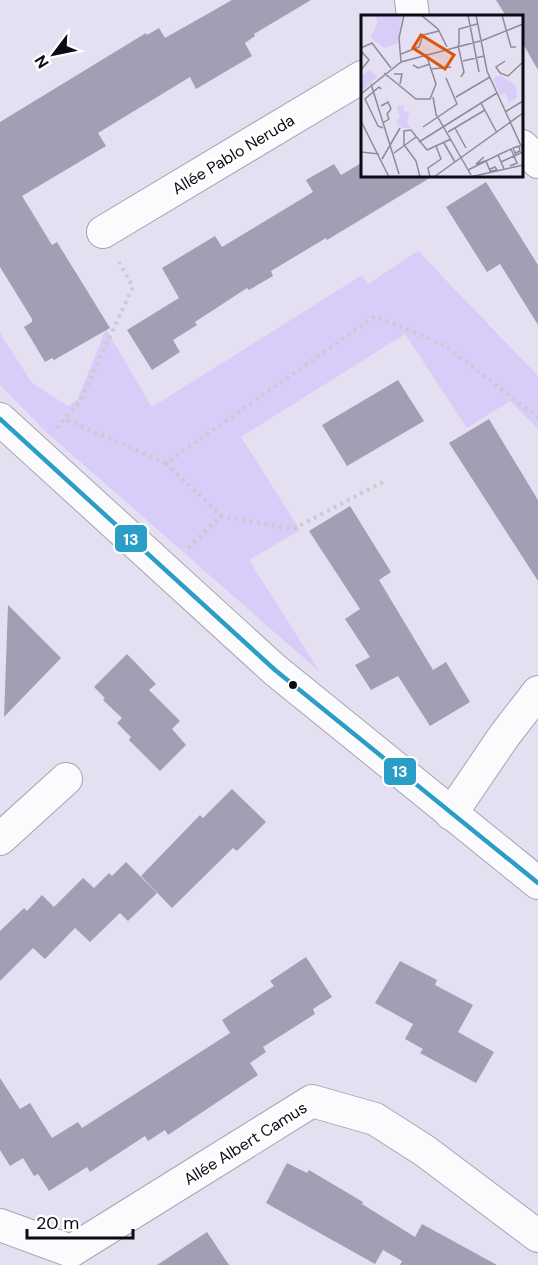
<svg xmlns="http://www.w3.org/2000/svg" width="538" height="1265" viewBox="0 0 538 1265" font-family="'DM Sans',sans-serif">
<rect width="100%" height="100%" fill="#e4e0f2"/>
<path fill="#d7cdf8" d="M418,251l120,125v53l-28,-28 -43,27 -62,-94 -164,103 59,93 -51,30 71,112 -276,-242 -44,-45v-52l32,50 36,23 9,-6 29,-71 46,78 210,-132 6,9z"/>
<g fill="#a49eb5">
<path d="M232,0h79l-57,34 1,2 -10,7 7,13 -56,33 -6,-12 -92,56 8,13 -84,50 30,49 5,-3 53,86 -56,32 -2,-2 -7,4 -21,-35 8,-5v-3l-32,-52v-145l146,-89 1,2 12,-7 6,10z"/>
<path d="M496,0h42v70l-16,-28v-26h-16z"/>
<path d="M363,162v14h70l-106,64 -1,-2 -55,33 2,5 -24,14 -2,-2 -52,34 2,3 -24,15 7,12 -28,18 -25,-40 52,-32 -17,-30 53,-32 7,11 91,-55 -7,-12 28,-16 7,11z"/>
<path d="M486,182l52,83v60l-38,-61 -13,8 -41,-65z"/>
<path d="M398,380l26,41 -77,45 -25,-41z"/>
<path d="M489,419l49,81v81l-89,-138z"/>
<path d="M350,506l41,66 -12,8 54,90 13,-8 24,40 -40,24 -32,-50 -27,14 -16,-25 15,-8 -25,-38 15,-10 -51,-78z"/>
<path d="M8,605l53,53 -57,59z"/>
<path d="M127,654l29,30 -7,6 31,31 -8,8 14,16 -26,26 -31,-31 2,-3 -14,-14 5,-5 -19,-18 2,-2 -11,-11z"/>
<path d="M232,789l34,33 -29,29 -4,-3 -61,60 -31,-32 59,-61 3,3z"/>
<path d="M126,862l31,31 -29,28 -8,-8 -30,29 -15,-14 -30,31 -12,-11 -33,33v-50l24,-23 3,3 15,-16 12,12 29,-29 11,10 15,-15 3,3z"/>
<path d="M306,957l26,40 -19,12 2,5 -52,33 3,5 -16,11 8,12 -90,60 -3,-5 -17,11 -3,-5 -55,36 -3,-5 -38,24 -11,-17 -4,2 -11,-18 -13,8 -10,-16v-72l20,31 10,-6 22,35 26,-16 4,6 148,-95 -8,-13 52,-34 -4,-5z"/>
<path d="M400,961l37,19 -2,5 38,20 -15,27 36,20 -18,31 -56,-30 3,-4 -18,-10 8,-15 -38,-21z"/>
<path d="M287,1163l20,10 2,-3 54,32 -1,2 53,33 7,-13 75,41h-97l2,-4 -19,-11 -8,14 -109,-61z"/>
<path d="M207,1232l22,33h-72z"/>
</g>
<g fill="none" stroke-linecap="round" stroke-linejoin="round">
<defs>
<g id="minor">
<path d="M411,0l2,16"/>
<path d="M522,146l16,16"/>
<path d="M103,232l259,-155"/>
<path d="M0,419l275,251 263,213"/>
<path d="M451,814l53,-78 34,-44"/>
<path d="M0,839l66,-60"/>
<path d="M0,1225l71,26 241,-150 63,18 50,32 113,85"/>
</g>
</defs>
<use href="#minor" stroke="#a6a3b1" stroke-width="34"/>
<g stroke="#cbcbcf" stroke-width="4" stroke-dasharray="3 4.5" stroke-linecap="butt">
<path d="M67,420l99,43 209,-147 71,30 92,72"/>
<path d="M57,428l23,-27 53,-114 -14,-25"/>
<path d="M166,463l55,53"/>
<path d="M188,548l33,-32 72,13 90,-47"/>
</g>
<use href="#minor" stroke="#fbfafd" stroke-width="32"/>
<defs>
<path id="bus-1" d="M0,419l275,251 263,213"/>
</defs>
<use href="#bus-1" stroke="#fff" stroke-width="9"/>
<use href="#bus-1" stroke="#2b9ec8" stroke-width="4.5"/>
</g>
<circle fill="#0c0a14" stroke="#fff" stroke-width="2" cx="293" cy="685" r="5"/>
<g text-anchor="middle" stroke-width="6" stroke-linejoin="round" paint-order="stroke">
<g font-size="16" fill="#0c0a14" stroke="#fff">
<text transform="translate(233 154) rotate(-31)" y="6">Allée Pablo Neruda</text>
<text transform="translate(245 1143) rotate(-32)" y="6">Allée Albert Camus</text>
</g>
</g>
<g transform="translate(361 15)">
<rect width="162" height="162" fill="#e4e0f2"/>
<path d="M13,0h28l-4,28 -13,5 -14,-10 7,-17zM9,54l7,8 -16,15v-15zM139,60l16,11 1,12 -8,4 -4,-9 -5,2 -7,-16zM43,90l-1,6 6,1 -2,11 4,5h-9l-6,-7 4,-4 -3,-11z" fill="#d7cdf8"/>
<path fill="none" stroke="#8e8a99" stroke-width="1.5" d="M60,0l17,14 9,18M107,0l11,57M115,0l11,56 36,79M141,0l9,32h5M120,26l42,-17M97,30l6,27 -3,5M98,30v-16l18,-5M0,33l11,-5 19,25M0,36l8,9 -8,10M40,39l18,-7 4,-12 16,-4M102,46l21,-5M40,47l-2,-24 5,-23M52,50l5,3 12,-4M70,54l20,-2M23,58l32,26h14l6,-15 -10,-30M139,58l8,3 15,-14M139,58l-4,-6 9,-6M33,59h8l-2,10M10,69l28,90M20,74l-2,-2 -14,12 13,27 5,2M0,79l40,-32 79,-21M72,82l3,17 35,61M95,82l34,-20M120,88l16,30M20,91l7,-4 3,7 -4,5 2,5 -6,4M144,97l18,-11M0,106l28,56M62,112l34,-23 -11,-26M94,113l11,20M87,117l37,-22M58,127l78,-49M83,128l11,19M43,131v-15l7,-1 16,20M44,131l11,15 4,16M66,135l24,-11M0,137l18,2M33,138l22,-16M154,138l5,-2 -1,-5 -6,2 3,7M137,140l13,-6 3,7 -13,6M123,142l-8,7 12,-4M21,144l18,-31M125,146l4,10 7,-1 -2,-3 -5,2M149,151l7,-3 -3,-7 9,-4M107,155l30,-15 6,14M69,162l-2,-9 13,-9 -5,-13M73,162l89,-64M109,162l53,-12"/>
<path fill="#dd550c" fill-opacity="0.15" stroke="#dd550c" stroke-width="3" d="M60,20l33,20 -9,14 -32,-21z"/>
<rect width="162" height="162" fill="none" stroke="#0c0a14" stroke-width="3"/>
</g>
<g stroke="#fff" stroke-width="2">
<rect x="114" y="524" width="34" height="29" rx="6" fill="#2b9ec8"/>
<rect x="383" y="757" width="34" height="29" rx="6" fill="#2b9ec8"/>
</g>
<g font-size="16" text-anchor="middle" font-weight="bold" fill="#fff">
<text x="131" y="545">13</text>
<text x="400" y="777">13</text>
</g>
<g transform="translate(54 54) rotate(238)" stroke="#ffffff" stroke-width="4.5" paint-order="stroke">
<path d="M0-4.5L10 22L0 15L-10 22Z" fill="#0c0a14"/>
<text y="-9" font-size="16" font-weight="bold" text-anchor="middle" fill="#0c0a14">N</text>
</g>
<path d="M27 1229v9h106v-9" fill="none" stroke="#0c0a14" stroke-width="3"/>
<text x="36" y="1229" font-size="18" fill="#0c0a14" stroke="#ffffff" stroke-width="4.5" paint-order="stroke">20 m</text>
</svg>
